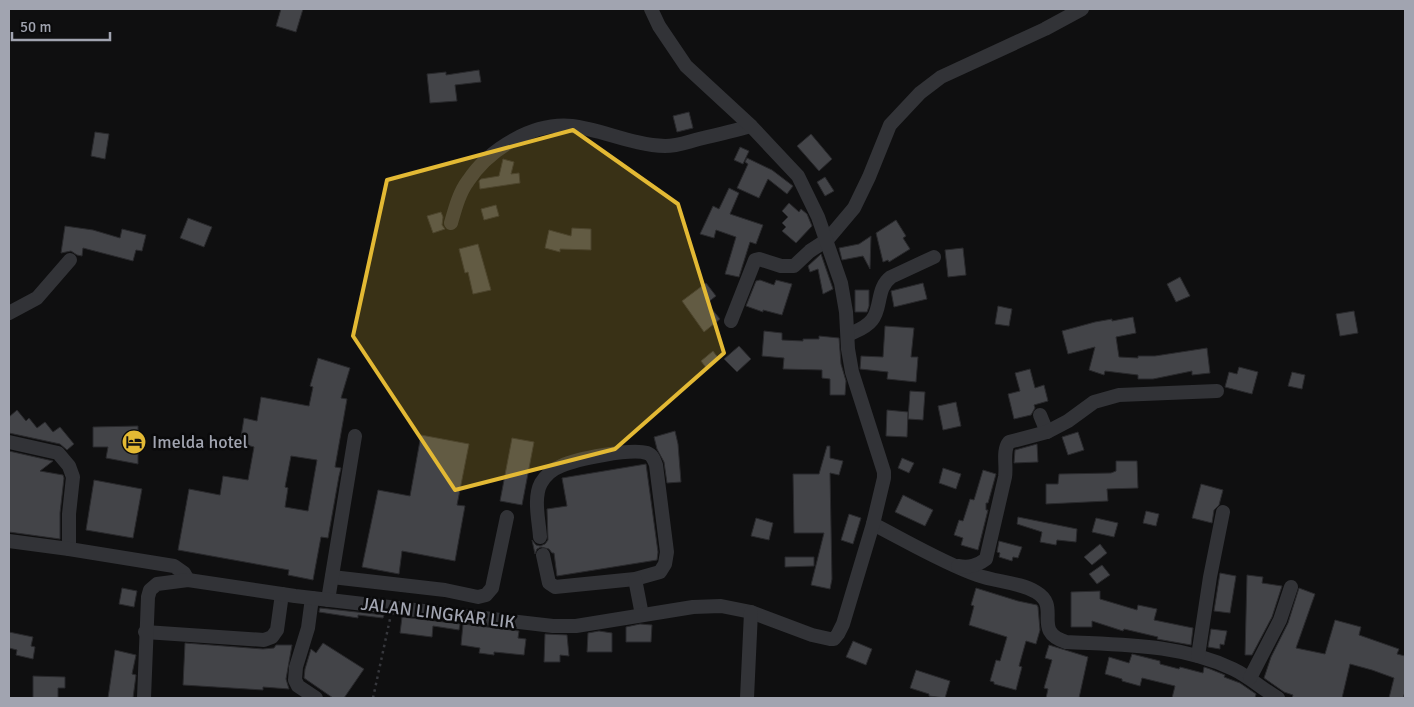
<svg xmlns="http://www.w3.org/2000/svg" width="1414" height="707" viewBox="0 0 1414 707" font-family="Signika,sans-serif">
<rect width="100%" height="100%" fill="#0f0f10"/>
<g fill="#434448" stroke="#29292c" fill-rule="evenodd">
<path d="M281,9h22l-7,23 -20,-6z"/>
<path d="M479,70l2,12 -26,3 2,16 -27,2 -3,-29 19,-2v3z"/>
<path d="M689,112l4,16 -16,4 -4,-16z"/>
<path d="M95,132l14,2 -4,25 -14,-3z"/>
<path d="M811,134l21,25 -13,12 -22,-25z"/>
<path d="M740,147l9,4 -6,13 -9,-4z"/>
<path d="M747,158l25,12 21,16 -6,8 -19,-15 -9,19 -22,-10 11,-24 -3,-2z"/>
<path d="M503,159l11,3 -3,12 8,-1 1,10 -40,6 -1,-8 2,-2 18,-3z"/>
<path d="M825,177l9,14 -9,5 -8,-14z"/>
<path d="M729,188l10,5 -9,21 33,11 -7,19 -6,-2 -11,35 -14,-3 11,-37 -20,-7 -2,8 -14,-4 13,-28 6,3z"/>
<path d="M789,203l10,9 2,-3 6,5 5,12 -16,17 -14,-12 4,-4 -4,-4 6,-6 -6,-6z"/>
<path d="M496,205l3,11 -15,4 -3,-11z"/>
<path d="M441,212l2,5 -1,8 3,4 -12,4 -6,-17z"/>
<path d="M188,218l24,9 -8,20 -24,-9z"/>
<path d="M896,220l10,16 -3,2 7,11 -21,13 -1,-2 -5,2 -7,-29z"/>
<path d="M65,226l28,4 27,8 2,-9 24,6 -4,16 -6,-1 -3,11 -50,-13 -1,8 -5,-1 -6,-4 -10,2z"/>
<path d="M572,228l19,1v21l-31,-1v3l-15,-4 4,-18 22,6z"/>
<path d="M871,236l-1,33 -7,-13 -21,4 -3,-12 20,-4z"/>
<path d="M478,244l13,46 -18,4 -5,-22 -3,1 -6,-24z"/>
<path d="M963,248l3,27 -18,2 -3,-27z"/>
<path d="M821,254l12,35 -10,5 -5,-25 -8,3 -2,-6z"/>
<path d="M1180,277l10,19 -14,6 -9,-18z"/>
<path d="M760,280l14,5 2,-5 16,4 -10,31 -19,-5v2l-17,-6 10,-25z"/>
<path d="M706,283l10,13 -9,7 13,16 -16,13 -22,-31z"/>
<path d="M923,283l4,16 -33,8 -3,-16z"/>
<path d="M855,290h14v16l-2,6h-12z"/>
<path d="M998,306l14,3 -3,17 -14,-2z"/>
<path d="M1354,311l4,22 -18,3 -4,-22z"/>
<path d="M1133,317l3,16 -20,4 3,20 19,1v-2h17l52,-8 3,25 -18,2v-4l-39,8h-15v-4l-33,-4 -1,4 -15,-5 6,-23 -27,7 -6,-23 33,-9 17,-3v2z"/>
<path d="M885,326l29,2 -3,29h7l-2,25 -29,-3 1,-7 -28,-3 1,-13 22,1z"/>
<path d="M764,331l18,2v7l21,1v-2h16v-3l20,2 2,26 5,17 -1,14h-15v-16l-8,-1v-8l-39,-1 1,-11 -22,-2z"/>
<path d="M739,346l12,13 -14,13 -13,-13z"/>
<path d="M713,351l6,8 -12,10 -6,-8z"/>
<path d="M318,358l32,10 -9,30 6,1 -12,68 6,1 -2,8 -11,62 -7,-1 -8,43 -25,-5 1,-5 -111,-20 11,-61 31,6 3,-19 25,4 6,-33 -14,-4 4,-25 13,3 4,-24 48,9 4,-19 -3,-1zM291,456l26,4 -9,51 -23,-4 3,-19 -3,-1z"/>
<path d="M1239,367l19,5 -6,22 -27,-7 4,-15 8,2z"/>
<path d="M1030,369l5,19 9,-3 4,16 -14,4 1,3 -4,7 -17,4 -6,-25 12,-3 -5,-18z"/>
<path d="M1292,372l13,3 -3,14 -14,-3z"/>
<path d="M910,391l15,1 -2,28 -15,-1z"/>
<path d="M956,402l5,24 -18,4 -5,-24z"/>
<path d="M17,410l9,11 3,-3 8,10 8,-6 8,10 7,-5 14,17 -7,6 -7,-6 -51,-11v-16z"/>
<path d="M887,410l21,2 -1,25 -21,-1z"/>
<path d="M138,426v38l-32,-6 2,-11h-15v-20z"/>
<path d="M675,431l3,13 3,38 -14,1 -3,-21 -7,-13 -3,-12z"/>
<path d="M1078,432l6,18 -16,5 -6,-18z"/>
<path d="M421,435l48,9 -12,61 8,1 -10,55 -53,-10 -3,23 -37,-7 16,-77 32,6z"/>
<path d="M512,438l22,4 -12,63 -22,-4z"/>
<path d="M1037,444l1,18 -24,1 1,-13z"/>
<path d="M827,446h3v12l13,3 -4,14 -9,-2 2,106 -2,10 -19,-4 13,-52h-30l-1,-59h26z"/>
<path d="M9,451l44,10 -13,10 23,4 1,3 -4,35v26l-51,-7z"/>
<path d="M902,458l12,5 -5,10 -11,-5z"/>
<path d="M1116,461h21l1,27 -31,1 1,12 -62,3v-20h12l1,-10 52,-1 5,-2z"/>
<path d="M646,464l12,88 -1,8 -100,16 -3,-23h-2l-3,-4 -8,-2 -4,2 -2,5 -3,-14 4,5 4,1 5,-2 3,-4 -1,-31 20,-3 -5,-28z"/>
<path d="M943,468l18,6 -5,15 -17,-6z"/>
<path d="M983,470l13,4 -8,29h-2v7h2l-10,40 -17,-5 2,-7 -9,-3 5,-15 4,1 7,-22 4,1z"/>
<path d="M94,480l48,9 -9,49 -47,-8z"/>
<path d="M1201,484l22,6 -4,15 -5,5 -2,13 -20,-5z"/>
<path d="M903,495l30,15 -8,16 -30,-14z"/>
<path d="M1146,511l13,3 -3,12 -13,-3z"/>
<path d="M849,514l12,4 -8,26 -12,-4z"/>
<path d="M1018,517l59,12 -1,13 -19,-2 -1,5 -16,-3 2,-10 -25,-8z"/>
<path d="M756,518l17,5 -4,17 -18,-4z"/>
<path d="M1096,518l22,5 -4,14 -22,-5z"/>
<path d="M999,541l23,6 -4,11 -5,-1 -1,4 -13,-4 1,-4 -3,-1z"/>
<path d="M1100,544l7,9 -15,12 -8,-8z"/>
<path d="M785,557h29v9l-29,1z"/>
<path d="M1102,565l8,10 -13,9 -8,-10z"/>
<path d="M1220,573l16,3 -6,37 -16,-2z"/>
<path d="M1247,575l16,2 -1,6 20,3 -10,31 -20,38h-7z"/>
<path d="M122,588l15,3 -3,16 -15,-3z"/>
<path d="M976,588l42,13 19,4 1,2 2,23 -4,14 -10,-3 -7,25 3,1 -6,23 -22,-6v-2l-4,-1 6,-21 4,1 7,-24 -38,-12 5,-19 -3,-1z"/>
<path d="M1299,588l16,6 -19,54 29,6 10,-34 26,7 -2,8 40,14 -2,5 8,2v36l-2,6h-14l5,-20 -22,-8 -22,-6 -8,34h-50l1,-3 -9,-3 -20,-14 7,-21 17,-34z"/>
<path d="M1100,591v8l37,11 1,-5 19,4 -3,11 39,8 -2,17 -34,-6 1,-2 -34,-8 -1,2 -31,-10v6h-21v-35z"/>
<path d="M320,608l64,7 -1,3 -25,-3v3l-39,-6z"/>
<path d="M402,617l58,7 -1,6 -26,-4 -1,11 -32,-4z"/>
<path d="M463,624l56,7 -1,7 8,1 -2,16 -30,-3v3l-15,-2 1,-5 -19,-3z"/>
<path d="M640,624l12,1 -1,17h-25v-15z"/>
<path d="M1211,629l16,2 -3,14 -4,-1v5l-12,-2z"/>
<path d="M599,631l13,2v19h-25l1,-19z"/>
<path d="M9,632l24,5 -2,9 4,1 -2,12 -17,-4 1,-5 -8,-2z"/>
<path d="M545,634l22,1 2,21 -9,-1v7h-16z"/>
<path d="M853,641l19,8 -6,16 -20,-8z"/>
<path d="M185,643l78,6 11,-1 2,-3h16l-6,34 3,10 -26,-2v3l-80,-5z"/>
<path d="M323,643l41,26 -20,29h-11l-29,-20 1,-9 6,-20 5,4z"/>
<path d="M1049,645l39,12 -9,41h-33l2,-9 -4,-1 8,-28 -7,-2z"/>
<path d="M115,650l21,5 -4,19 4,1 -3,23h-25z"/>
<path d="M1132,654l28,7v3l19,5 1,-2 23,6 1,-6 6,2 15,6 -1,2 16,6 16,11 -1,4h-83l3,-12 -33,-8 -2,8 -18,-5v-2l-17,-5 4,-17 20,6z"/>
<path d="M916,670l34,11 -5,17 -16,-2v-2l-19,-6z"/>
<path d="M33,676l32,1v11h-7v10h-25z"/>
</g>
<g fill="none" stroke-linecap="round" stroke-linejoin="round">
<path stroke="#36373c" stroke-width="2.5" stroke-dasharray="2.5 4" stroke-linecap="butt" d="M373,698l17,-79"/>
<g stroke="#323337" stroke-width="14">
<path d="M451,223c4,-14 8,-30 17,-42 21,-32 65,-59 104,-55 31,4 61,19 93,20 12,0 22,-4 34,-7 17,-4 34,-8 52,-13"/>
<path d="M9,313l28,-15 33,-38"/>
<path d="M731,321l24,-61 4,-1 22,7h13l16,-15 17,-11 27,-32 15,-31 21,-52 30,-32 21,-16 104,-48 37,-20"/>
<path d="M848,335c8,-4 18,-7 24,-15 10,-12 4,-32 19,-43l43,-20"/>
<path d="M1040,415l7,17"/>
<path d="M9,442l49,11 11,13 4,11 -4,37v35"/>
<path d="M873,524c33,17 70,39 104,51 19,7 42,7 59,17 26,15 -5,39 30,50 57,3 114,2 167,27 17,8 29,20 45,29"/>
<path d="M540,537c-1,-16 -7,-39 1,-54 4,-7 12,-14 20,-17 15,-7 70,-18 86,-13 6,2 7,7 9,12l11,87 -2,12 -5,8 -25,7 -80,8 -6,-4 -6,-28"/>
<path d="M9,541l60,8 105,17 10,7 4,7"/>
<path d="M958,566c11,2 19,0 28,-7l19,-82c2,-11 -3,-26 4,-35l38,-10 21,-11 26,-19 25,-7 98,-4"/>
<path d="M332,577l113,13 33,7 8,-2 6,-7 15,-71"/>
<path d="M635,579l7,36"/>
<path d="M312,598l-4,30 -12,39 -1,13 3,6 18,12"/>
<path d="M328,600l27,-164"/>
<path d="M145,632l119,8 8,-3 5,-7 5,-36"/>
<path d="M1198,656l12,-79 13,-65"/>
<path d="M1250,678l30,-58 11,-33"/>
<path d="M144,698l4,-101 2,-7 7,-6 31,-4 107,16 258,30h23l117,-19 28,-1 30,6 61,23 18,4h4l4,-5 5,-10 30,-100 11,-46v-6l-32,-100 -4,-23 -2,-37 -5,-29 -23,-66 -20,-41 -47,-50 -65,-60 -27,-40 -8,-17"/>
<path d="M747,698l4,-86"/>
</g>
</g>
<path fill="#e3b934" fill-opacity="0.2" stroke="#e3b934" stroke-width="4" stroke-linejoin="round" d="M573,130l105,74 46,149 -109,96 -160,41 -102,-154 34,-156z"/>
<defs>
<symbol id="hotel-disc" viewBox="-11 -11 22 22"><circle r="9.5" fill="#e3b934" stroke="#0a0a0b"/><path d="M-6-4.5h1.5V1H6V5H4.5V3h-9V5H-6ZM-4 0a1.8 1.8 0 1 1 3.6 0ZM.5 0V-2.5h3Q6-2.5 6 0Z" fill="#111"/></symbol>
</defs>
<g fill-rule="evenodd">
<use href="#hotel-disc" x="120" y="428" width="28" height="28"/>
</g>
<g text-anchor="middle" stroke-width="5" stroke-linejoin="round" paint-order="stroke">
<g font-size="18" fill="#a1a4b0" stroke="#0a0a0b" text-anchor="start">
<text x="152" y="448">Imelda hotel</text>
</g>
<g font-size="18" fill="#a1a4b0" stroke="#0a0a0b">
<text transform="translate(438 613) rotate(7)" y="6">JALAN LINGKAR LIK</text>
</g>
</g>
<rect width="1414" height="707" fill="none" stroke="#a1a4b0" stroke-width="20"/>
<path d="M12 32v8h98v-8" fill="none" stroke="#a1a4b0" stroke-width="2.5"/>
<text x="20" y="32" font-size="15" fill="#a1a4b0" stroke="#0a0a0b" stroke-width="4" paint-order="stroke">50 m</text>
</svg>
